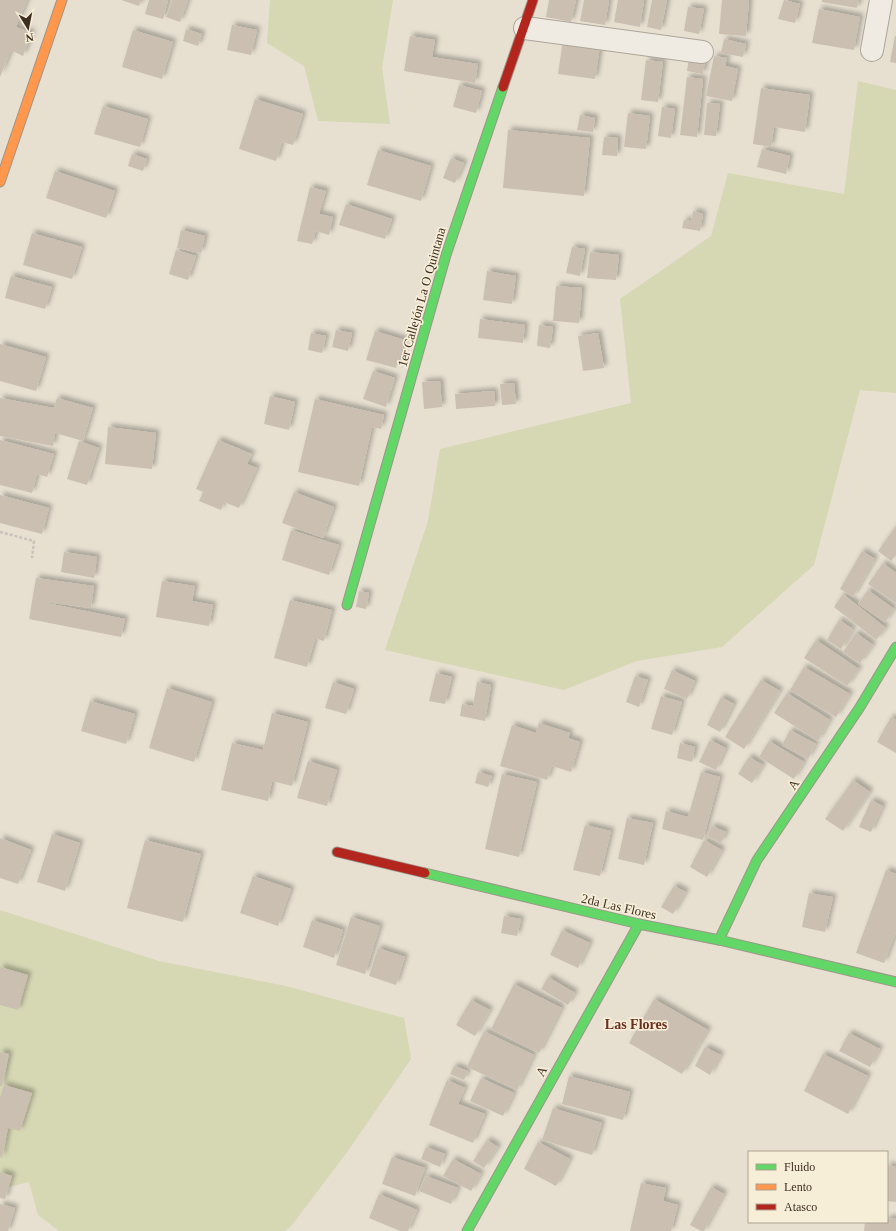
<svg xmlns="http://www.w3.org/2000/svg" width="896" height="1231" viewBox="0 0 896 1231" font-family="Georgia,serif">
<defs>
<filter id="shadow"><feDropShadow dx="3.5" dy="-3.5" stdDeviation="2" flood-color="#0004"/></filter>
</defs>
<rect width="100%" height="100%" fill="#e7e0d1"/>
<g fill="#d6d7b3">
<path d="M270,0h123l-11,68 8,56 -72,-3 -14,-55 -37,-23z"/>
<path d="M858,81l38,9v303l-36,-3 -46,175 -92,82 -85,14 -73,29 -179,-40 43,-129 12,-72 191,-46 -11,-104 91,-63 17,-63 116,21z"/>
<path d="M0,910l159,51 127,25 118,32 7,41 -63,92 -56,74 -7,6h-226l-21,-16 -9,-33 -25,6 -4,2z"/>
</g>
<g fill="#cbbfb2" filter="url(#shadow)">
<path d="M0,0h27l-11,27 16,6 -9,23 -12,-6 -11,27z"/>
<path d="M121,0h20l-2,6z"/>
<path d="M149,0h19l-5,19 -18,-5z"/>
<path d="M172,0h16l-8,22 -14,-5z"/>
<path d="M549,0h27l-5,22 -25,-5z"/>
<path d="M584,0h25l-4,25 -25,-4z"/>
<path d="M618,0h26l-4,27 -26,-5z"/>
<path d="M652,0h15l-6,30 -14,-3z"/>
<path d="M722,0h27l-3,36 -27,-2z"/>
<path d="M784,0l16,4 -5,19 -17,-4z"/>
<path d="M822,0h37l-2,8 -35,-6z"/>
<path d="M688,7l16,2 -5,25 -15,-3z"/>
<path d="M819,9l41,8 -6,33 -42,-7z"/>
<path d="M232,25l25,5 -6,25 -24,-5z"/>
<path d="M186,29l16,5 -4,12 -15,-5z"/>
<path d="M133,30l40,12 -11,37 -40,-12z"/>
<path d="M410,36l25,4 -3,17 46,7 -3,19 -71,-12z"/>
<path d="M895,36h1v27l-6,-1z"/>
<path d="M724,39l22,5 -3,13 -22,-4z"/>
<path d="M563,40l37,6 -5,33 -37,-5z"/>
<path d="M714,56l13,2 -2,8 13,3 -6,32 -26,-5z"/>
<path d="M689,58l16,2 -2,14 -16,-3z"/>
<path d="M646,60l17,2 -5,40 -17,-2z"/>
<path d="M687,77l16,2 -6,58 -17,-2z"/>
<path d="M459,85l23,6 -6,22 -23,-6z"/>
<path d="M761,88l49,7 -5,37 -31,-5 -3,20 -18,-3z"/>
<path d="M255,99l48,15 -10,31 -11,-3 -6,19 -37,-12z"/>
<path d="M707,103l13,1 -4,32 -12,-1z"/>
<path d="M103,106l45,13 -8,28 -46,-13z"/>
<path d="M662,107l13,2 -4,29 -13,-2z"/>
<path d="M628,113l22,3 -4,33 -22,-2z"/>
<path d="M580,115l15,3 -2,14 -16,-2z"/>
<path d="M508,130l82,8 -6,58 -81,-8z"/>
<path d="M604,137l14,1 -1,18 -15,-1z"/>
<path d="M762,149l28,7 -4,18 -29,-7z"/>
<path d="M378,150l53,16 -10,35 -54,-16z"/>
<path d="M132,154l15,5 -4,12 -15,-5z"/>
<path d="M451,158l13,5 -9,20 -12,-5z"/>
<path d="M55,171l60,20 -9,27 -60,-20z"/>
<path d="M310,187l16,4 -7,23 14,3 -4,18 -13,-4 -4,13 -15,-3z"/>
<path d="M346,204l46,15 -7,20 -46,-14z"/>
<path d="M693,211l10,3 -3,17 -18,-3 2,-8 7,1z"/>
<path d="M181,230l24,6 -4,17 -24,-5z"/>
<path d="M32,233l50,14 -10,32 -49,-14z"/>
<path d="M572,247l13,2 -5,27 -14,-3z"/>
<path d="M176,250l20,6 -8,24 -19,-6z"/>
<path d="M590,252l29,3 -3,25 -29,-2z"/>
<path d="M487,271l29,5 -4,28 -29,-4z"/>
<path d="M11,276l41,11 -7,22 -40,-11z"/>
<path d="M556,286l26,2 -3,35 -26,-2z"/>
<path d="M480,319l45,6 -2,18 -45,-5z"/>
<path d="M539,325l14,2 -3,21 -13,-2z"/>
<path d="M336,330l16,3 -4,18 -16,-4z"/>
<path d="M375,331l30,9 -9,28 -30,-8z"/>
<path d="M311,333l15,3 -4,17 -14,-3z"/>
<path d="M598,333l6,35 -21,3 -5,-35z"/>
<path d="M0,344l46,13 -10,34 -36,-10z"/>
<path d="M373,371l22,7 -9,29 -23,-8z"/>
<path d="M440,381l2,26 -18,2 -2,-27z"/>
<path d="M514,383l2,21 -14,1 -2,-21z"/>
<path d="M494,391l1,15 -39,3 -1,-15z"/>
<path d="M270,396l25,6 -6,28 -25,-6z"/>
<path d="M0,398l54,10 3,-10 36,10 -10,33 -28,-8 -2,13 -53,-10z"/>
<path d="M315,399l69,16 -3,14 -9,-2 -13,59 -61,-14z"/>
<path d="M108,427l48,6 -4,36 -47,-5z"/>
<path d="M0,440l54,14 -7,23 -10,-3 -5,19 -32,-8z"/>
<path d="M218,440l34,14 -5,10 10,4 -18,40 -15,-6 -3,8 -22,-9 4,-9 -7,-3z"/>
<path d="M79,441l20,7 -12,37 -20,-6z"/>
<path d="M294,492l40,15 -11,31 -41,-15z"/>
<path d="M0,495l49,13 -7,26 -42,-11z"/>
<path d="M896,526v29l-5,6 -13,-10z"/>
<path d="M291,530l48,15 -10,30 -47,-15z"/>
<path d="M862,551l13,8 -22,38 -13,-8z"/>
<path d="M64,552l33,5 -3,21 -33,-6z"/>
<path d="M883,563l13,10v30l-28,-19z"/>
<path d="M36,578l58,8 -3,22 -54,-7 88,18 -4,18 -92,-18z"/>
<path d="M162,581l33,5 -3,15 21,4 -4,21 -53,-9z"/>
<path d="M868,590l26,19 -9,13 -27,-18z"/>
<path d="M359,591l10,2 -3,16 -10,-2z"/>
<path d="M843,594l43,34 -10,12 -42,-33z"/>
<path d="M290,600l42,10 -8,31 -33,-9 24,7 -8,28 -33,-9z"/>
<path d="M839,620l14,9 -12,20 -14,-9z"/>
<path d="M856,633l17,12 -13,18 -17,-11z"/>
<path d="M816,640l43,29 -12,17 -43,-28z"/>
<path d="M804,667l46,27 -14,23 -46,-27z"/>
<path d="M672,670l23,11 -8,18 -23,-10z"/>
<path d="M436,673l16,4 -7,27 -16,-3z"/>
<path d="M635,676l13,4 -9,27 -13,-5z"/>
<path d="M761,680l19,11 -36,58 -19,-12z"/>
<path d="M333,682l21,7 -8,25 -21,-6z"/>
<path d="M477,682l14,3 -6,36 -25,-5 2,-12 11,2z"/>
<path d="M167,688l45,14 -18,60 -45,-14z"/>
<path d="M787,693l43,27 -12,21 -44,-28z"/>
<path d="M661,696l21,6 -10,33 -21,-6z"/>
<path d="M721,697l13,7 -14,28 -13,-7z"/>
<path d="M90,701l45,13 -9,30 -45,-13z"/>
<path d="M272,713l36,9 -16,64 -20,-5 -4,20 -47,-11 11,-47 31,7z"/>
<path d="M891,717l5,3v33l-19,-11z"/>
<path d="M539,723l31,10 -2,5 12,4 -9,30 -19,-6 -5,14 -47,-14 12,-41 24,8z"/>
<path d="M790,730l26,14 -8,15 -26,-14z"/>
<path d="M710,740l16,8 -10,22 -17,-8z"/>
<path d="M769,741l35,21 -10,17 -35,-22z"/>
<path d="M680,743l15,4 -3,15 -15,-4z"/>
<path d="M749,757l14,8 -11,18 -14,-9z"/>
<path d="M308,761l29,9 -10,36 -30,-8z"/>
<path d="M478,772l14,4 -4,11 -13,-4z"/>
<path d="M701,772l19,5 -17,63 -41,-11 4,-18 22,6z"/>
<path d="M502,774l35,8 -18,75 -34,-8z"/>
<path d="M853,780l17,12 -27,39 -18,-12z"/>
<path d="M871,800l12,6 -12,26 -12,-5z"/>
<path d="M627,818l26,5 -9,42 -26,-6z"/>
<path d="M585,825l26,6 -11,45 -27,-6z"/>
<path d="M712,826l14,6 -5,11 -14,-7z"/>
<path d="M52,834l28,9 -15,48 -28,-9z"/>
<path d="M0,838l31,12 -13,34 -18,-6z"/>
<path d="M145,840l56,14 -18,68 -56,-14z"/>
<path d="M704,840l18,10 -15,27 -17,-10z"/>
<path d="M886,870l10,4v58l-12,31 -28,-10z"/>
<path d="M253,876l38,13 -13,37 -38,-13z"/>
<path d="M674,886l12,6 -13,22 -12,-7z"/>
<path d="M809,893l24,4 -8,35 -23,-5z"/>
<path d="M504,916l17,3 -4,17 -16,-3z"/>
<path d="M351,917l29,9 -15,48 -29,-9z"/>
<path d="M312,920l31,10 -9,28 -31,-11z"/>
<path d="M562,930l28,13 -12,25 -28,-13z"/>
<path d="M378,948l27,9 -9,28 -27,-9z"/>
<path d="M0,967l28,8 -10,35 -18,-5z"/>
<path d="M548,977l27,16 -7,12 -27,-16z"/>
<path d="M514,984l48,24 -23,45 -48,-24z"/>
<path d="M654,999l54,31 -26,44 -53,-31z"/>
<path d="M471,1000l19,10 -15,26 -19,-11z"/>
<path d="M484,1031l50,24 -17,35 -50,-23z"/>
<path d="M849,1033l31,16 -10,18 -31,-16z"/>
<path d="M705,1047l16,8 -11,20 -15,-9z"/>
<path d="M0,1052l9,2 -7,32h-2z"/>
<path d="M823,1054l45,22 -20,38 -44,-23z"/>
<path d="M454,1066l14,5 -4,9 -14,-6z"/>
<path d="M569,1076l61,16 -7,28 -61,-16z"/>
<path d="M481,1078l33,15 -11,23 -33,-15z"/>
<path d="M447,1080l18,8 -7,16 27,10 -12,29 -44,-18z"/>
<path d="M4,1085l28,8 -12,38 -12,-3 -6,30 -2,-1v-59z"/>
<path d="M553,1108l49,15 -10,32 -50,-15z"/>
<path d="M487,1140l11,7 -14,21 -11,-7z"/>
<path d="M538,1142l32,17 -14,27 -32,-17z"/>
<path d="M426,1147l19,7 -5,13 -19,-8z"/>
<path d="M392,1157l33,11 -10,28 -33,-12z"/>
<path d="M453,1159l28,15 -10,17 -28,-15z"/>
<path d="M887,1165l9,2v35l-9,-1z"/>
<path d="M0,1172l12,4 -7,23 -5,-1z"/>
<path d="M426,1176l32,12 -7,16 -32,-13z"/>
<path d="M641,1183l25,5 -3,13 15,4 -7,26h-41z"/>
<path d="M711,1187l13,7 -20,37h-3l-11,-6z"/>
<path d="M379,1194l38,16 -9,21h-8l-31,-13z"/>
<path d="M0,1204l15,4 -7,23h-8z"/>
<path d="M887,1218l9,1v12h-32l1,-9h22z"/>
</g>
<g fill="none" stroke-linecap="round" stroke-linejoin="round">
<defs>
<g id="street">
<path d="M525,28l177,24"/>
<path d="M872,50l9,-50"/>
</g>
<g id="fast">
<path d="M347,605l99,-350 57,-168"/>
<path d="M425,873l214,51 80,16 177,42"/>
<path d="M719,940l38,-80 103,-153 36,-60"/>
<path d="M467,1231l172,-307"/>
</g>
<path id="slow" d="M0,182l62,-182"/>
<g id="jam">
<path d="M503,87l30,-87"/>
<path d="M337,852l88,21"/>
</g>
</defs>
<use href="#street" stroke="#ada599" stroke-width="24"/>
<use href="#fast" stroke="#9c958a" stroke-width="11"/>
<use href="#slow" stroke="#9c958a" stroke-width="11"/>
<use href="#jam" stroke="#9c958a" stroke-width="11"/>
<path stroke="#c8c2b9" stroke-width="2.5" stroke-dasharray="3 2" stroke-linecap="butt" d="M0,532l34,9 -2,17"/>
<use href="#street" stroke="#efebe3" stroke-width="22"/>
<use href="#fast" stroke="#63d668" stroke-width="9"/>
<use href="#slow" stroke="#ff974d" stroke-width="9"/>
<use href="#jam" stroke="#b3261e" stroke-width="9"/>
</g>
<g text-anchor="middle" stroke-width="3.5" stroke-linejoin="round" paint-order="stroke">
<g font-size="13" fill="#3d2e20" stroke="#f7eed8">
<text transform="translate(421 297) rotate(-74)" y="5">1er Callejón La O Quintana</text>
<text transform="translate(793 784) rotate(-56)" y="5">A</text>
<text transform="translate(619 906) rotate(13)" y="5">2da Las Flores</text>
<text transform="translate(541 1071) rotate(-61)" y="5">A</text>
</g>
<g font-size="14" font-weight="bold" fill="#6b2e1e" stroke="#f7eed8">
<text x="636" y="1029">Las Flores</text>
</g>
</g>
<rect x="748" y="1151" width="140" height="72" fill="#f7eed8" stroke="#ada18e"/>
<rect x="756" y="1164" width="20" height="6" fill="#63d668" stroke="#ada18e"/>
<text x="784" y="1171" font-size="12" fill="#3d2e20">Fluido</text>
<rect x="756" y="1184" width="20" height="6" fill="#ff974d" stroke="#ada18e"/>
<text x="784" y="1191" font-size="12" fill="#3d2e20">Lento</text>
<rect x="756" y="1204" width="20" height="6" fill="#b3261e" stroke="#ada18e"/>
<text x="784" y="1211" font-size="12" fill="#3d2e20">Atasco</text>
<g transform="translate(28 28) rotate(170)" stroke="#f7eed8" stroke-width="3" paint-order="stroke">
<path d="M0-3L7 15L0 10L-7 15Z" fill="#3d2e20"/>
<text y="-6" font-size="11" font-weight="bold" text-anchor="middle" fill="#3d2e20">N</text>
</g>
</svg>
